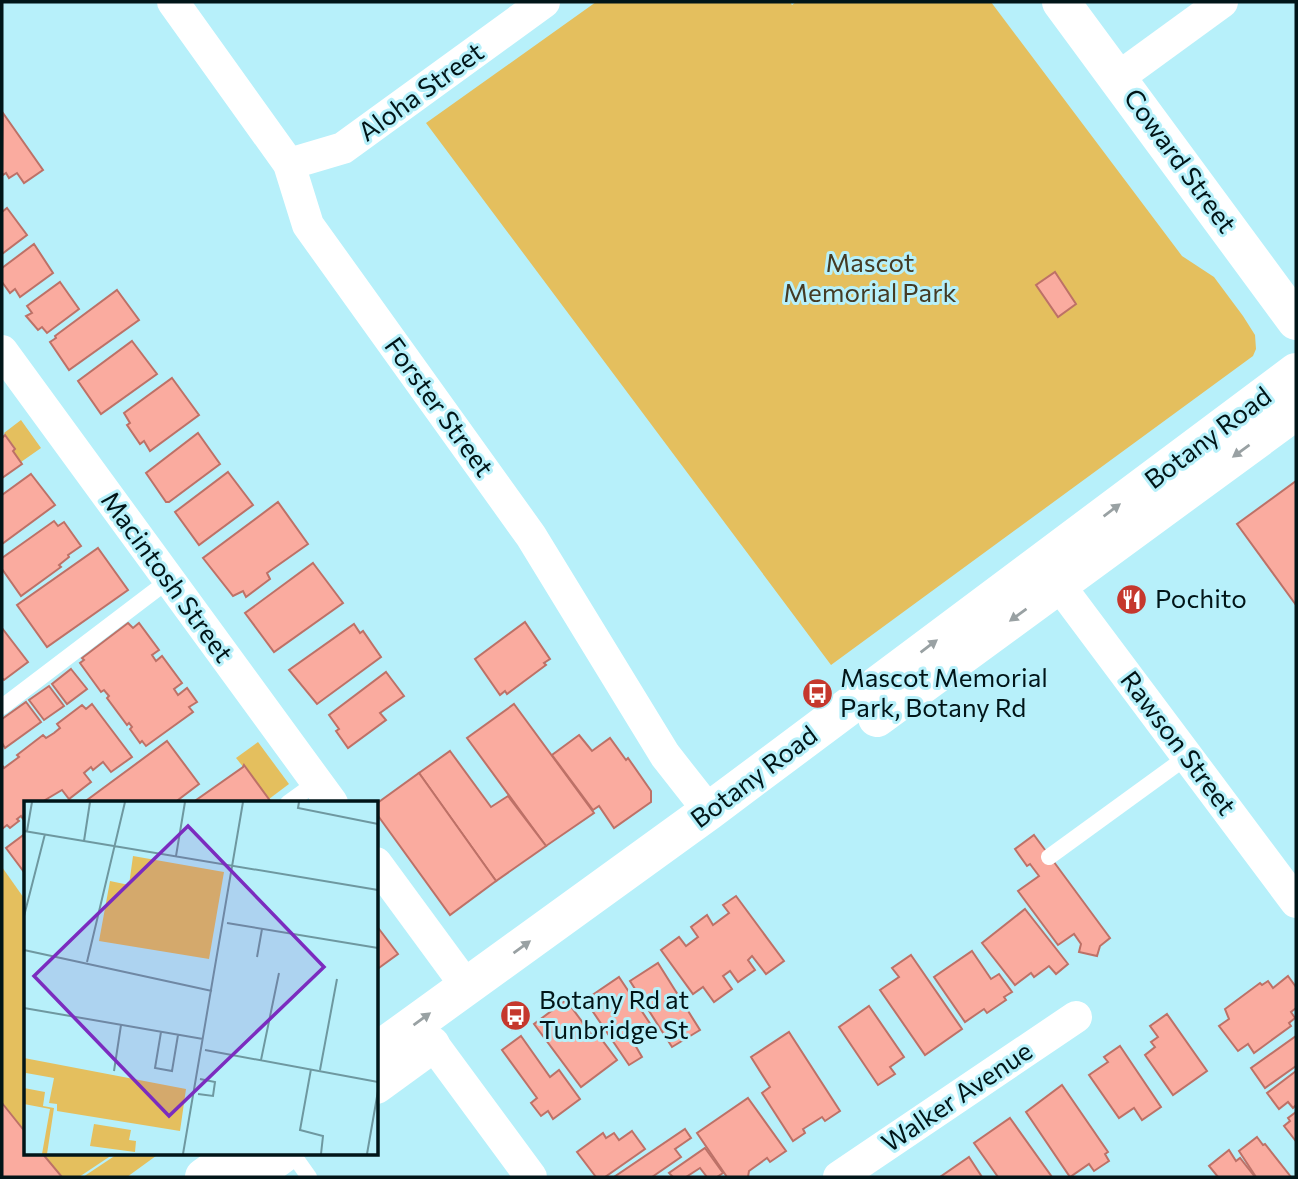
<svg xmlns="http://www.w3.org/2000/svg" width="1298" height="1179" viewBox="0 0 1298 1179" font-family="Commissioner,sans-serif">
<rect width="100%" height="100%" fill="#b7f0fa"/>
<g fill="#e4bf5e">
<path d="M596,2h194l2,3 4,-3h195l191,254 32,21 29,39 12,19 1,14 -3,7 -422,309 -405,-542z"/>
<path d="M21,420l20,28 -20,14 -8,-11 2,-3 -11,-15z"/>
<path d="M258,742l31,42 -20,15 -33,-41z"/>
<path d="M2,867l24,34v232l-24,-30z"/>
<path d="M42,1153h73l-36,24h-17z"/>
<path d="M119,1153h41l-33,24h-44z"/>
</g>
<g fill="#faab9f" stroke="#bd7167" stroke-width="2">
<path d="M3,113l40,57 -19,13 -7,-10 -8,5 -3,-5 -3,2 -1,-2z"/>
<path d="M7,208l20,27 -25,19v-42z"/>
<path d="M34,244l19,29 -33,24 -5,-8 -5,4 -8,-11v-14z"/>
<path d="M1055,272l21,32 -18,13 -22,-32z"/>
<path d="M60,282l19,27 -32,24 -5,-6 -4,3 -12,-14 6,-3 -5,-7z"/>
<path d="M117,290l22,30 -70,50 -19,-28 6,-4 -1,-2z"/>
<path d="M132,341l25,33 -56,40 -23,-33z"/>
<path d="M172,378l27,37 -49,36 -6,-10 -4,3 -13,-19 3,-2 -6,-10z"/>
<path d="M198,433l22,31 -51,38h-3l-20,-29z"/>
<path d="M5,435l10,14 -2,2 9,13 -20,14v-40z"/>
<path d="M228,472l25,33 -54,40 -24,-33z"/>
<path d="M31,474l24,31 -53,39v-49z"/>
<path d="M1296,481v124l-59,-81z"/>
<path d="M278,502l30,42 -41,29 3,6 -24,18 -3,-6 -10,5 -30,-38z"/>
<path d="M54,521l4,5 6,-4 17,24 -13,9 1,2 -10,8 2,2 -40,29 -19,-27v-11z"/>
<path d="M98,548l30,42 -81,57 -30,-42z"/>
<path d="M313,563l30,40 -69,49 -29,-39z"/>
<path d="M525,622l25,37 -6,4 2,2 -39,29 -2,-3 -5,4 -25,-36z"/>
<path d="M128,623l5,5 6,-5 20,27 -7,5 4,6 6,-5 20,27 -8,6 4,6 9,-7 10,14 -8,5 4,5 -47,34 -4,-5 -2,2 -10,-14 2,-2 -3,-4 -2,2 -20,-27 2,-2 -5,-6 -3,2 -21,-29 4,-3 -2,-2z"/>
<path d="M354,624l6,9 3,-2 18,26 -64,47 -28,-34z"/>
<path d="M2,628l26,34 -24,18 -2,-2z"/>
<path d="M71,669l16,20 -20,15 -15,-20z"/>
<path d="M386,672l18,24 -24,17 6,7 -38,28 -12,-17 3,-2 -10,-14z"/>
<path d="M49,686l15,20 -20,14 -15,-20z"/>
<path d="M26,702l15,20 -36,26 -3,-5v-24z"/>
<path d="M92,704l40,53 -21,15 -8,-10 -10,8 -2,-3 -7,6 7,9 -22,17 -7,-9 -22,13h-14v13l-3,3 -2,-3 -4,3 2,2 -9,7 -3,-3 -5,4v-64l2,3 15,-11 -2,-2 26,-20 3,3 8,-5 6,-5 -3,-4 25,-19 4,4z"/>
<path d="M514,704l80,109 -48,33 -79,-108z"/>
<path d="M579,735l13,16 18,-13 16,22 2,-2 23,33v11l-37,26 -15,-22 -6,4 -41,-55z"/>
<path d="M167,741l32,43 -25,19h-91z"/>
<path d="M450,751l41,56 17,-11 38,50 -50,35 -77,-108z"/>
<path d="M244,765l27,37 -79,1 51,-36z"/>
<path d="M419,773l77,108 -46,34 -74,-102v-9z"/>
<path d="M26,833v37l-2,2 -18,-24z"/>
<path d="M1034,835l76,103 -10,8 -3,10 -18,-4 2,-8 -7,-10 -16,11 -40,-54 21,-15 -9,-12 -3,2 -12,-17z"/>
<path d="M736,896l48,65 -18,13 -14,-18 -4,4 7,10 -17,12 -8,-11 -7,5 9,13 -18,13 -11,-15 -10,7 -32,-44 18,-13 7,9 12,-9 -7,-10 16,-12 6,10 16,-12 -6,-8z"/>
<path d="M1025,909l43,55 -12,10 -7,-8 -15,11 -3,-4 -16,12 -33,-42z"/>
<path d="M376,925l22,29 -22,16z"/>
<path d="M972,951l19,28 8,-5 13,18 -8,5 2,3 -19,13 -3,-4 -19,13 -31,-45z"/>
<path d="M911,955l51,74 -37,26 -45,-65 19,-13 -7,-9z"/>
<path d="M658,963l42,67 -28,17 -42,-66z"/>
<path d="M1288,976l8,11v21l-5,4 4,6 -6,5 2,3 -37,27 -6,-9 -10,7 -19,-25 10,-7 -4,-10 35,-26 2,2 6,-4 5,7z"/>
<path d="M619,977l34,51 -15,10 3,4 -6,3 7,12 -13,8 -44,-65z"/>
<path d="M566,1000l26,35 4,-3 21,28 -36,27 -47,-63z"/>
<path d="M869,1006l35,51 -14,10 5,7 -17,11 -39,-58z"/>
<path d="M1167,1014l40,57 -34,24 -28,-40 10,-8 -4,-5 7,-5 -8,-11z"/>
<path d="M789,1032l51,79 -15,10 -3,-4 -19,12 2,4 -12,8 -31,-48 8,-6 -19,-30z"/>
<path d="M521,1036l29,41 9,-7 21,29 -27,20 -5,-8 -7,5 -10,-13 6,-5 -35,-48z"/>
<path d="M1296,1036v30l-31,22 -14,-20z"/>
<path d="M1120,1046l41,61 -19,13 -8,-12 -15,10 -30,-43 19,-13 -4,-5z"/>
<path d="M1296,1071v34l-3,3 -5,-6 -9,7 -12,-16z"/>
<path d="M1062,1085l46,67 -3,2 4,7 -15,10 -5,-7 -19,13 -44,-65z"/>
<path d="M748,1098l38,53 -16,11 -3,-4 -18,13 -1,6h-21l-30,-44z"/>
<path d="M2,1103l24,30v20h16l20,24h-60z"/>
<path d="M1296,1112v27l-1,1 -11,-14 6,-5 -2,-3z"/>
<path d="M1010,1118l42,59h-54l-24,-34z"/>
<path d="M685,1129l6,9 -16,11 6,8 -29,20h-38z"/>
<path d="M632,1131l13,18 -40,28h-9l-19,-25 26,-19 3,5 8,-5 5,7z"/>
<path d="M1257,1137l6,8 2,-1 26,33h-35l-17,-26z"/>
<path d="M705,1148l18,25 -6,4h-10l-7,-9 -14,9h-13l-4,-4z"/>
<path d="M1229,1150l7,11 4,-3 15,19h-37l-9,-11z"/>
<path d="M969,1157l13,20h-42z"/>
</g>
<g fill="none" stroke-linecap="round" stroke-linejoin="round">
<g stroke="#fff" stroke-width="16">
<path d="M2,707l167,-127"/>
<path d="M288,803l29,-21"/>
<path d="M1049,857l139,-101"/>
<path d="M292,1153l17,24"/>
</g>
<g stroke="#fff" stroke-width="32">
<path d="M173,2l116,162 19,61 223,311 134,219 44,56"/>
<path d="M1119,77l103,-75"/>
<path d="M289,164l54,-16 201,-146"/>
<path d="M2,351l330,452"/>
<path d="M1059,585l237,317"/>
<path d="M376,863l91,124"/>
<path d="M433,1044l98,133"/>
<path d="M839,1177l237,-160"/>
</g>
<path stroke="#fff" stroke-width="38" d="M1061,2l235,319"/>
<g stroke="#fff" stroke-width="38">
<path d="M877,718l419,-307"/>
<path d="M376,1052l333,-241 587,-439"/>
<path d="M376,1085l55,-40"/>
<path d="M204,1177l34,-24"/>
<path d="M251,1177l33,-24"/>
</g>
</g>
<defs><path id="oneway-solid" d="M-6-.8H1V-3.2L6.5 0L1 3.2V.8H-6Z" transform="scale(1.75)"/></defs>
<g fill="#99a1a3">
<use href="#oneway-solid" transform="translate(1241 451) rotate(144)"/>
<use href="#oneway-solid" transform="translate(1112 510) rotate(-37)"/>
<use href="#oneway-solid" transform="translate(1018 615) rotate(144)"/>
<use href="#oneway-solid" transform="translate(929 646) rotate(-37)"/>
<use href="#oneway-solid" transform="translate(522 947) rotate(-36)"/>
<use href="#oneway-solid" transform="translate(422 1019) rotate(-36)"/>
</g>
<defs>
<symbol id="restaurant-disc" viewBox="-11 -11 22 22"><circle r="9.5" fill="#c5382d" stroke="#b7f0fa"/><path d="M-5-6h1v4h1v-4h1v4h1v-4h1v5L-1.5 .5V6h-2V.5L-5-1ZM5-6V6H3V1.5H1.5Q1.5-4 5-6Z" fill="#fff"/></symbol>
<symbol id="bus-disc" viewBox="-11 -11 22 22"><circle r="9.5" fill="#c5382d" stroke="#b7f0fa"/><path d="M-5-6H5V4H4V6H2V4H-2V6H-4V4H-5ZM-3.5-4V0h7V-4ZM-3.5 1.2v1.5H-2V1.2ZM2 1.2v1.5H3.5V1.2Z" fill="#fff"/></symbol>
</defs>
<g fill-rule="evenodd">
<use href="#restaurant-disc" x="1114" y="582" width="35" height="35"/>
<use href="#bus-disc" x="800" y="676" width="35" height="35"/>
<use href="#bus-disc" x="498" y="998" width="35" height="35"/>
</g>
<g text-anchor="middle" stroke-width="6" stroke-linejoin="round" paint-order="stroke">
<g font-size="26" fill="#011518" stroke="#b7f0fa">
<text transform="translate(421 92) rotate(-36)" y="9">Aloha Street</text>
<text transform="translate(1180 161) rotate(54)" y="9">Coward Street</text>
<text transform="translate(439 407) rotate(54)" y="9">Forster Street</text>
<text transform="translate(1208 438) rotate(-37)" y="9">Botany Road</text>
<text transform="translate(167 577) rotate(54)" y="9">Macintosh Street</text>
<text transform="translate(1178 743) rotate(53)" y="9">Rawson Street</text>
<text transform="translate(754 777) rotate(-37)" y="9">Botany Road</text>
<text transform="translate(957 1097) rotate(-34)" y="9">Walker Avenue</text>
</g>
<g font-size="26" fill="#443b25" stroke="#b7f0fa">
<text x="870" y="272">Mascot<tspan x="870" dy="30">Memorial Park</tspan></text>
</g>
<g font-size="26" fill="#011518" stroke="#b7f0fa" text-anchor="start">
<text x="1155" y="608">Pochito</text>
<text x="840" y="687">Mascot Memorial<tspan x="840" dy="30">Park, Botany Rd</tspan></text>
<text x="539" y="1009">Botany Rd at<tspan x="539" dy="30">Tunbridge St</tspan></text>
</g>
</g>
<g transform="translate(24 801)">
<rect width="354" height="354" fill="#b7f0fa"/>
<path d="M109,55l91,16 -15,87 -110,-18 11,-60 19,4zM0,257l162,31 -6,42 -123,-20v-7l-8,-1 5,-25 -28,-5 -2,10zM0,287l21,4 -2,14 11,2 -7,46h-5l8,-45 -26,-5zM70,323l37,6 -2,10 7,1 -1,11 -45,-6z" fill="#e4bf5e"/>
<path fill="none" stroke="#6e98a0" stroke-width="2" d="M275,1l-1,6 80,16M0,30l354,59M3,30l5,-29M60,40l6,-39M152,55l9,-54M0,115l21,-82M203,122l151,25M0,149l188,41M233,156l5,-28M63,161l38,-160M0,207l179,31M137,231l-6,36 17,3 6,-36M181,249l173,32M237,259l18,-87M287,268l-11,61 23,6 -2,18M296,269l17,-91M90,270l7,-46M174,293l15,2 2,-14 -15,-3M159,353l60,-352M343,353l11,-63"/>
<path fill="#7b2cbf" fill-opacity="0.15" stroke="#7b2cbf" stroke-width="3.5" d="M164,25l136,141 -155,149 -135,-140z"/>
<rect width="354" height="354" fill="none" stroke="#011518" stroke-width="3.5"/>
</g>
<rect width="1298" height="1179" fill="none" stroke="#011518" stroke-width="7"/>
</svg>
